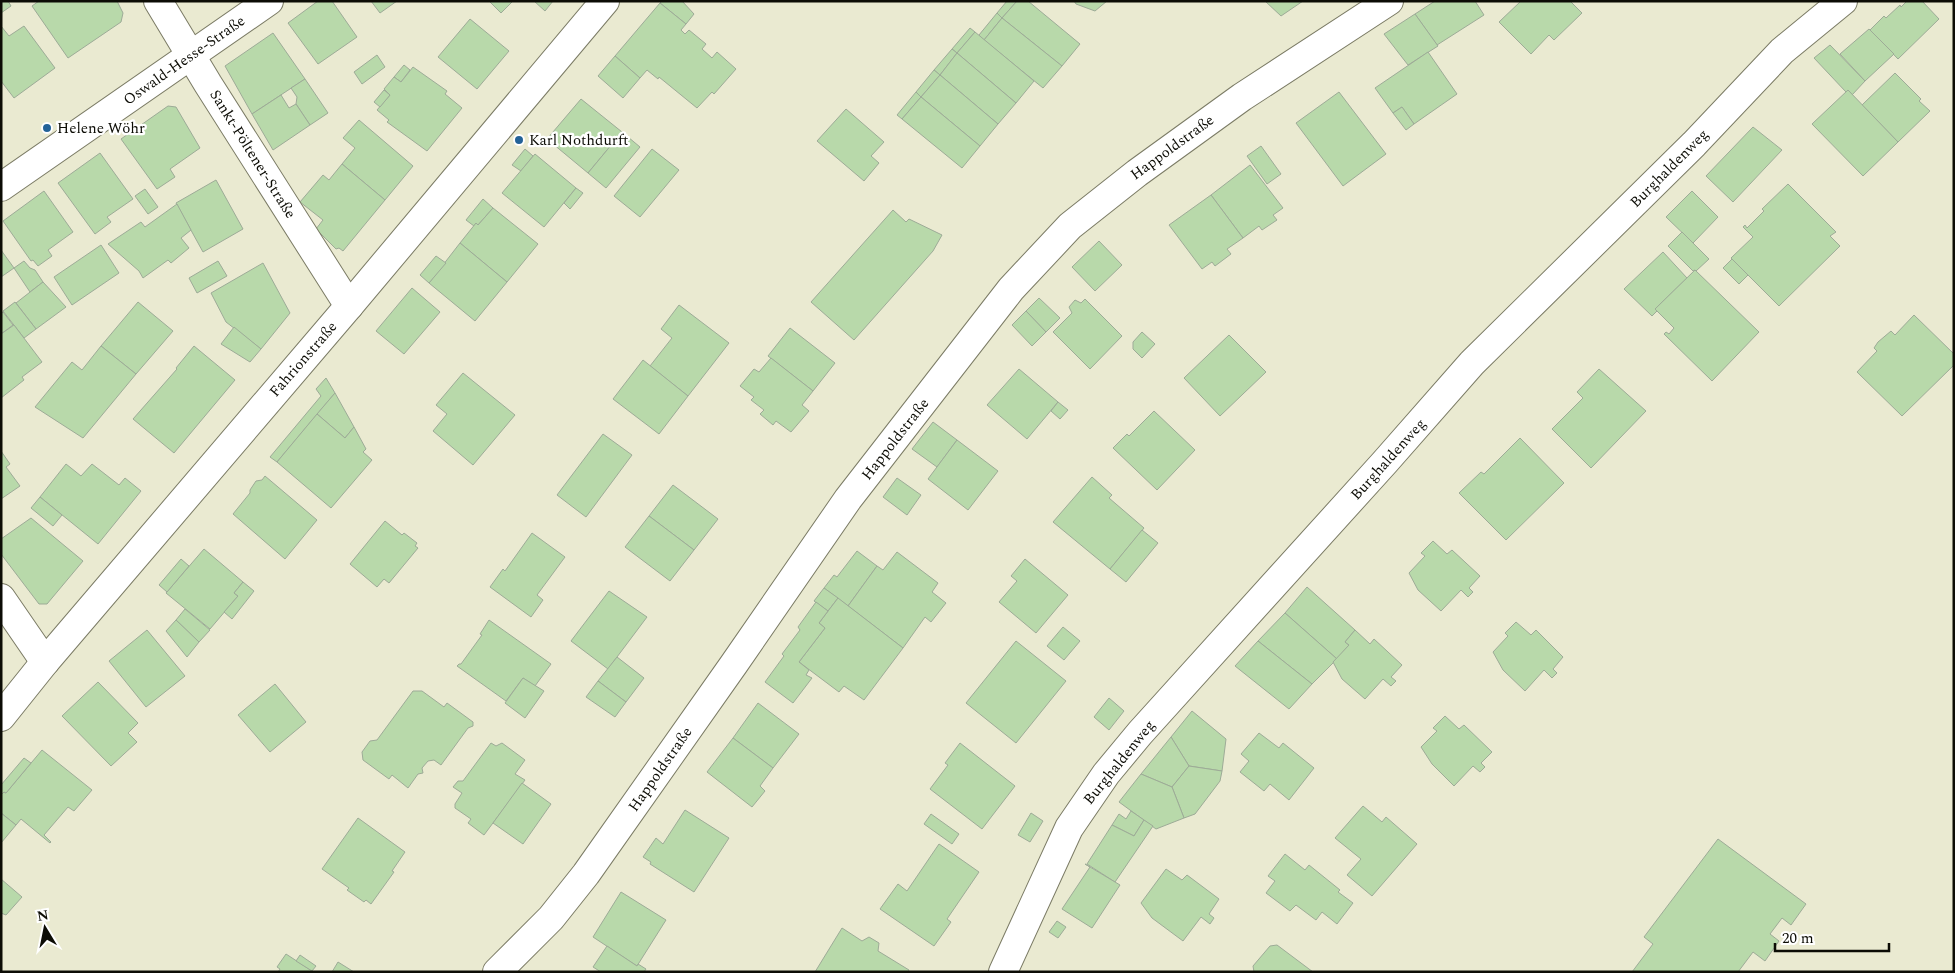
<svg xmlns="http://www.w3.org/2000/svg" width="1955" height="973" viewBox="0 0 1955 973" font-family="Spectral,serif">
<rect width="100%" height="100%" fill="#eaead1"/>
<g fill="#b8d9aa" stroke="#9dab97">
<path d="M1,1h7l3,5 -10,7z"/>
<path d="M39,1h78l6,12 -2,9 -53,36 -36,-52z"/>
<path d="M318,1h14l25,36 -39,27 -30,-41z"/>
<path d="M371,1h26l-17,12z"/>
<path d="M489,1h24l-12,12z"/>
<path d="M534,1h19l-8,10z"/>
<path d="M662,1h20l12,13 -8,10 -26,-21z"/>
<path d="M1007,1h10l-15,17 -5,-5z"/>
<path d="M1017,1h11l52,43 -18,22 -60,-48z"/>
<path d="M1074,1h33l-12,10 -19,-7z"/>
<path d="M1265,1h38l-22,15z"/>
<path d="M1435,1h40l9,14 -47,30 -22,-31z"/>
<path d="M1521,1h49l12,12 -28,27 -5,-5 -18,19 -32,-32z"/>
<path d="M1907,1h15l17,18 -41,40 -28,-29 14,-14 2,2 14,-13 1,2z"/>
<path d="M660,3l26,21 -5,6 4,4 4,-4 17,14 -4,5 10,9 5,-6 19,17 -22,25 -2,-2 -15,16 -38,-31 -1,2 -11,-9 -7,8 -25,-22z"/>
<path d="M997,13l5,5 -18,22 -5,-5z"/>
<path d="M1415,14l23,32 -30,19 -24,-31z"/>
<path d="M1002,18l60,48 -19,22 -59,-48z"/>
<path d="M470,19l39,32 -32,38 -39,-32z"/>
<path d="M1,26l8,10 15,-10 31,42 -41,30 -13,-17z"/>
<path d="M970,28l5,4 -18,21 -5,-4z"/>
<path d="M1869,29l25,25 -29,27 -25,-27z"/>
<path d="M975,32l59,49 -18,22 -59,-50z"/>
<path d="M273,33l32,46 -53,35 -27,-48z"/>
<path d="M1830,45l35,36 -13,14 -4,-5 -2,2 -32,-34z"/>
<path d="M952,49l5,4 -17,22 -6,-5z"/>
<path d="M1428,52l29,42 -43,30 -12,-17 -9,6 -18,-25z"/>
<path d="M957,53l59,50 -18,21 -58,-49z"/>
<path d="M377,55l8,12 -23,17 -8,-12z"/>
<path d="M615,56l25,22 -17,20 -25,-22z"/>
<path d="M404,65l6,5 -9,12 -7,-5z"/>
<path d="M413,67l34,24 -2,3 17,14 -35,43 -40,-29 2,-2 -12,-10 13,-15 -6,-6 10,-12 7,5z"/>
<path d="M934,70l6,5 -19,22 -5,-5z"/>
<path d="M1895,73l26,26 -2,2 11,10 -32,31 -36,-37z"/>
<path d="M940,75l58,49 -18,22 -59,-49z"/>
<path d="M305,79l23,34 -18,12 -14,-21 1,-7 -6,-9z"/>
<path d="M384,90l6,5 -10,12 -6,-5z"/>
<path d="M1848,90l50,52 -35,34 -51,-52z"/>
<path d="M916,92l5,5 -19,22 -5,-4z"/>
<path d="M1339,92l47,62 -43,32 -47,-63z"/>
<path d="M281,95l8,13 7,-4 14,21 -37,25 -21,-36z"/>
<path d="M921,97l59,49 -18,22 -60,-49z"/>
<path d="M581,99l41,33 -34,41 -41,-34z"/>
<path d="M168,106l8,1 24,41 -30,21 5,8 -18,12 -36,-50z"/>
<path d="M1402,107l12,17 -8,6 -13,-17z"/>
<path d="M846,109l38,33 -13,14 8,7 -15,18 -47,-40z"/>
<path d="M359,120l54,46 -28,34 -43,-36 13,-16 -12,-10z"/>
<path d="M1753,127l29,23 -49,52 -27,-26z"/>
<path d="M622,132l18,15 -34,41 -18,-15z"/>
<path d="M1261,146l20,28 -14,10 -20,-28z"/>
<path d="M525,149l8,7 -12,15 -9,-6z"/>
<path d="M652,149l27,21 -39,47 -26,-21z"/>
<path d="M100,153l33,46 -26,18 4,5 -16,12 -37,-51z"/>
<path d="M535,154l41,34 -32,39 -42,-34z"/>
<path d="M342,164l43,36 -42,51 -4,-3 -3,1 -20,-20 7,-9 -23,-18 23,-27 6,5z"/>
<path d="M1250,165l33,43 -10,7 4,5 -15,10 -3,-4 -16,12 -32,-43z"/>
<path d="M216,180l27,49 -40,23 -27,-49z"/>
<path d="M1788,184l48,48 -6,4 10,10 -61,60 -48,-48 22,-21 -10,-10 2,-2 2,3 17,-17 -2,-2z"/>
<path d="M576,188l7,5 -13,16 -6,-6z"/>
<path d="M145,189l13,18 -10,7 -13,-18z"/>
<path d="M44,191l29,41 -25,18 4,6 -14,10 -5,-6 -2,1 -28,-40z"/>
<path d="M1692,191l26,26 -25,26 -27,-26z"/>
<path d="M1211,195l32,43 -16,11 4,5 -16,12 -3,-4 -10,7 -33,-44z"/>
<path d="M483,199l10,9 -15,17 -2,-2 -2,3 -8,-6z"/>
<path d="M177,204l14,26 -10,8 8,10 -18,15 -3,-3 -25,18 -4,-7 -31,-27 33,-22 4,5z"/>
<path d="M493,208l45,36 -31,38 -47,-39 16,-20 2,2z"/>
<path d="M893,210l13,12 3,-3 33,16 -9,16 -79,89 -43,-38z"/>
<path d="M1682,232l27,27 -13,12 -1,-1 -2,1 -25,-25z"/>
<path d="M1099,241l23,24 -27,26 -23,-24z"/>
<path d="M460,243l47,39 -32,39 -46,-38z"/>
<path d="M101,245l18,28 -47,32 -18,-28z"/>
<path d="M1,250l13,18 -13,9z"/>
<path d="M1663,252l24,26 -32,31 2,2 -5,5 -28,-27z"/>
<path d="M436,256l10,7 -17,20 -9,-8z"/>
<path d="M1732,259l16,16 -9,9 -16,-16z"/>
<path d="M24,261l6,7 5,2 8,12 -13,10 -16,-24z"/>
<path d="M218,261l9,15 -30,17 -8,-15z"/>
<path d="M263,263l27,50 -29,36 -35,-27 -15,-29z"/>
<path d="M1695,270l64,62 -47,49 -48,-47 2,-2 3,2 5,-6 -19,-19z"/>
<path d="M43,282l23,25 -30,22 -20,-26z"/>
<path d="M412,288l28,24 -36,42 -28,-23z"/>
<path d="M1039,298l21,20 -14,14 -20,-21z"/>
<path d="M1085,299l37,37 -32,33 -37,-37 19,-19 -3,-6 6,-7 6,3z"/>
<path d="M15,302l21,27 -12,9 -21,-27z"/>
<path d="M138,302l35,29 -37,43 -35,-28z"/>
<path d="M679,305l50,38 -41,53 -38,-30 22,-28 -11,-9z"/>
<path d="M1026,311l20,21 -14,14 -20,-21z"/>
<path d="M3,312l10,13 -12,9v-21z"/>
<path d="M1914,315l40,39v11l-52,51 -45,-44 20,-21 -3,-3 4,-6 13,-11 4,4z"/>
<path d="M14,325l28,37 -20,15 2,3 -23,18v-64z"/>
<path d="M234,327l27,22 -11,13 -29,-18z"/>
<path d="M790,328l45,35 -22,28 -45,-35z"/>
<path d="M1142,332l13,12 -13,14 -9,-9v-7z"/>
<path d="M1229,335l37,37 -46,44 -36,-38z"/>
<path d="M101,346l35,28 -53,64 -48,-31 37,-45 10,8z"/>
<path d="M194,346l41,34 -61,73 -41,-34 44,-50 -1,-1z"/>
<path d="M771,358l42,33 -11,14 7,6 -18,21 -15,-11 -3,4 -13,-11 4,-4 -13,-10 3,-3 -14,-11 14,-17 5,3z"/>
<path d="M643,360l45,36 -29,38 -46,-35z"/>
<path d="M1019,369l39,33 -31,37 -40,-34z"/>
<path d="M1599,369l47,42 -55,57 -39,-39 31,-31 -6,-6z"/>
<path d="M463,373l52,42 -42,50 -40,-34 14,-17 -11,-9z"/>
<path d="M326,378l9,15 -58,69 -7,-5 51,-61 -5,-7z"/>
<path d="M335,393l19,34 -9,11 -28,-24z"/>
<path d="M1058,402l10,8 -8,9 -9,-8z"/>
<path d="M1154,411l41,39 -38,40 -44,-42 14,-14 2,2z"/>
<path d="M317,414l28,24 9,-11 12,22 -3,3 9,8 -41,48 -54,-46z"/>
<path d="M933,422l24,18 -20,27 -25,-18z"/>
<path d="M603,434l29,21 -46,62 -29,-22z"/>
<path d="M1520,438l44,45 -58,57 -47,-47 22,-21 3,2z"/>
<path d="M957,440l41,31 -30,39 -40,-31z"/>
<path d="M1,451l9,13 -4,3 14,19 -19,13z"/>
<path d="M66,464l15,12 11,-12 27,21 6,-7 16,13 -43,53 -58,-47z"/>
<path d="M265,476l52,44 -32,39 -52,-45 17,-21v-3l6,-9 6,-1z"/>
<path d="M1092,477l20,18 -3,3 35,30 -34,41 -57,-47z"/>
<path d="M897,478l24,17 -14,20 -24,-18z"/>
<path d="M673,485l45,34 -24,31 -45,-34z"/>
<path d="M40,497l22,18 -9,11 -22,-18z"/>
<path d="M649,516l45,34 -24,31 -45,-34z"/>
<path d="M31,518l52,43 -36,43h-8l-38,-50v-15z"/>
<path d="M385,521l17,14 2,-2 13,10 -2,3 3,2 -29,35 -5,-4 -7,8 -27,-23z"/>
<path d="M1142,530l16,13 -32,39 -16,-13z"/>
<path d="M532,533l33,24 -28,38 6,5 -12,17 -41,-30 13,-18 2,2z"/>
<path d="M1433,541l14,13 5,-4 28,26 -11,12 4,4 -5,5 -7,-7 -20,21 -23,-21 -9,-17 16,-17 -4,-3z"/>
<path d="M204,549l39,33 -9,11 4,3 -28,33 -44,-36z"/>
<path d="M857,551l20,15 -29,40 -24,-18 10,-13 3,2z"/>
<path d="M897,552l41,31 -6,9 14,11 -15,19 -6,-5 -22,31 -55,-42 29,-40 6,4z"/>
<path d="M181,559l8,7 -22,26 -8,-7z"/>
<path d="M1025,559l43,36 -32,38 -37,-31 18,-21 -6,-5z"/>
<path d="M243,582l11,9 -22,28 -8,-7 14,-16 -4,-3z"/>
<path d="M1307,587l48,43 -10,12 4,3 -12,14 -52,-46z"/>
<path d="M824,588l14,10 -10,13 -14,-10z"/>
<path d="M609,591l38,26 -39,52 -37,-28z"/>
<path d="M838,598l65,50 -39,52 -20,-14 -5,6 -40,-30 26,-34 -6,-5z"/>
<path d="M816,602l12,9 -9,12 6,5 -26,34 10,8 -3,5 6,3 -19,25 -28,-21 19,-26 -2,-2 18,-24 -2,-3z"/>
<path d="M185,609l25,21 -11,12 -23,-22z"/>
<path d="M1285,613l52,46 -25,25 -54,-43z"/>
<path d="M176,620l23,22 -12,15 -21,-26z"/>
<path d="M489,620l62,44 -16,22 -12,-8 -17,23 -49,-35 2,-2h2l21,-29 -2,-1z"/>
<path d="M1516,622l15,13 5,-5 27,27 -10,12 4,4 -5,5 -8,-8 -19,21 -22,-21 -10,-18 15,-16 -3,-3z"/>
<path d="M1063,627l17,14 -16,19 -17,-14z"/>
<path d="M147,630l38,46 -39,31 -37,-46z"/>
<path d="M1355,630l15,14 4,-5 28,26 -11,12 5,4 -5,5 -8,-7 -18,20 -23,-20 -9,-17 16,-17 -4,-3z"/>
<path d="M1016,641l50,40 -50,62 -50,-40z"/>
<path d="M1258,641l54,43 -23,25 -54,-43z"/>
<path d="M617,657l27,21 -18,24 -28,-21z"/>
<path d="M523,678l21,13 -19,27 -20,-15z"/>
<path d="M598,681l28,21 -11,15 -29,-20z"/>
<path d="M98,682l40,41 -10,10 9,9 -26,24 -49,-50z"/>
<path d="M275,684l31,38 -36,30 -32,-37z"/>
<path d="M413,691h9l22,16 3,-4 26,19v4l-5,2 -27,37 -7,-5 -6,1 -6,7 1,5 -5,1 -10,14 -16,-13 -3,4 -26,-19 -1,-8 8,-11 7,-1z"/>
<path d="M1109,698l15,13 -15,19 -15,-13z"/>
<path d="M758,703l41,31 -26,34 -40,-30z"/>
<path d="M1192,711l34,28 -4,32 -33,-5 -18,-29z"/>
<path d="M1445,716l14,13 5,-4 28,27 -11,11 4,4 -5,5 -7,-6 -19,20 -22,-22 -11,-17 16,-16 -4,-3z"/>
<path d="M1259,733l20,15 4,-5 31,25 -25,32 -19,-16 -6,7 -24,-19 9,-11 -8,-7z"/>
<path d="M1171,737l18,29 -17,21 -31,-13z"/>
<path d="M733,738l40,30 -13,18 5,5 -13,16 -45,-35z"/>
<path d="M491,743l5,3 6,-3 23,17 -10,14 10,6 -41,55 -16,-12 3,-4 -16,-11v-4l7,-11 -9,-6 5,-6h5z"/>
<path d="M960,743l55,43 -33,43 -52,-40 18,-24 -3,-2z"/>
<path d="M42,750l50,40 -18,21 -6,-4 -24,28 7,7 -1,1 -29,-24 -5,6 -15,-12v-18l3,-3 2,1z"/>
<path d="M24,758l7,5 -25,30 -2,-1 -3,3v-10z"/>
<path d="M1189,766l33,5 -2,10 -25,33 -11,4 -12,-31z"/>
<path d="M1141,774l31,13 12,31 -28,11 -37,-27z"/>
<path d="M522,783l29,21 -28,40 -30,-21z"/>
<path d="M1363,806l19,16 4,-5 31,27 -45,52 -25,-21 14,-16 -26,-21z"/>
<path d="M685,810l44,28 -35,54 -44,-28 1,-2 -8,-5 13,-19 7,6z"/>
<path d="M1131,811l13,9 -10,16 -22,-11 7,-11 7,5z"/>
<path d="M1,813l15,12 -15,18z"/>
<path d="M1031,813l12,8 -13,21 -12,-7z"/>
<path d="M931,814l28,20 -7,10 -28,-20z"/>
<path d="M358,818l47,34 -13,19 2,1 -23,32 -5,-4 -2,2 -17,-12 2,-2 -27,-19z"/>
<path d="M1144,820l9,6 -38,56 -28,-18 25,-39 22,11z"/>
<path d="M1718,839l88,65 -15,21 -9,-7 -12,16 9,7 -14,20 -12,-9 -15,20h-106l21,-28 -9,-7z"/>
<path d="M939,844l40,28 -32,47 4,3 -17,24 -54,-37 18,-25 9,7z"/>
<path d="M1285,854l20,16 4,-5 31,25 -2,2 15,11 -16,21 -15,-12 -6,8 -20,-15 -6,6 -24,-18 9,-12 -7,-5z"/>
<path d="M1085,864l35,21 -28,43 -30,-19 28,-42z"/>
<path d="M1166,869l16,11 5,-5 32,24 -10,15 5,4 -4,6 -9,-7 -18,24 -31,-23 -11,-15z"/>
<path d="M1,879l21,18 -16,18 -5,-2z"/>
<path d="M621,892l45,28 -29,46 -44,-29z"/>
<path d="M1057,921l9,6 -8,11 -9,-6z"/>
<path d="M842,928l20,13 7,-4 10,6 -1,8 31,19 -1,2h-93z"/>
<path d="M1277,945l36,27h-59l-1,-6 17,-20z"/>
<path d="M607,946l30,20 1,-2 8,5 -2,3h-43l-8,-5z"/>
<path d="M286,954l26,17 1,1h-35l2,-3 -3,-2z"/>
<path d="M300,955l16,11 -4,5 -16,-10z"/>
<path d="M338,962l16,10h-22z"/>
</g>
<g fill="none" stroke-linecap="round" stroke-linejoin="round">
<defs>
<g id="minor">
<path d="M158,1l50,83 141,222"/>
<path d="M1,598l44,64"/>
<path d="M1,717l44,-55 304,-356 256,-305"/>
<path d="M497,972l54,-54 35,-44 148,-210 114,-165 163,-210 59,-63 67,-53 105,-76 147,-96"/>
<path d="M1003,972l66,-144 37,-54 34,-41 245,-271 87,-99 222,-219 88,-93 61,-50"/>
</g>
<path id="tertiary" d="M1,187l268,-186"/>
</defs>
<use href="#minor" stroke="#7b7b65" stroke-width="30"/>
<use href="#tertiary" stroke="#7b7b65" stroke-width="30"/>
<use href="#minor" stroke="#fff" stroke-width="28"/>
<use href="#tertiary" stroke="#fff" stroke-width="28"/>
</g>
<g fill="#236298" stroke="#fff" stroke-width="2">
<circle cx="47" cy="128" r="5"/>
<circle cx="519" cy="140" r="5"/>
</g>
<g text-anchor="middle" stroke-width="4.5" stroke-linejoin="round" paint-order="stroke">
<g font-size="15" fill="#0c0c05" stroke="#fff">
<text transform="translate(184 60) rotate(-35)" y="5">Oswald-Hesse-Straße</text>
<text transform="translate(1172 147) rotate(-36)" y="5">Happoldstraße</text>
<text transform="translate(253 154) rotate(58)" y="5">Sankt-Pöltener-Straße</text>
<text transform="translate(1669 168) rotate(-45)" y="5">Burghaldenweg</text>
<text transform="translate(303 359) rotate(-49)" y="5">Fahrionstraße</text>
<text transform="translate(895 439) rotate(-52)" y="5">Happoldstraße</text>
<text transform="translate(1388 459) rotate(-48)" y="5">Burghaldenweg</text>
<text transform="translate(1119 762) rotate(-51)" y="5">Burghaldenweg</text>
<text transform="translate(660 769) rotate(-55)" y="5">Happoldstraße</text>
</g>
<g font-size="15" fill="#0c0c05" stroke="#fff" text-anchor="start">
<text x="57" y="133">Helene Wöhr</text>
<text x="529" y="145">Karl Nothdurft</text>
</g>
</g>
<rect width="1955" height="973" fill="none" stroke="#0c0c05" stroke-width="5"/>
<g transform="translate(45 928) rotate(350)" stroke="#ffffff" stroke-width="4" paint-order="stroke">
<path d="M0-4L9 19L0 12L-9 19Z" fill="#0c0c05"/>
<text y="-8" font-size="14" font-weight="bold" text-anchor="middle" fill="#0c0c05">N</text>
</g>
<path d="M1775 943v8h114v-8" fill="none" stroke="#0c0c05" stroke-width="2.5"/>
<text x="1782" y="943" font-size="15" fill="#0c0c05" stroke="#ffffff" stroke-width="4" paint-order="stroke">20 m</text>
</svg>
